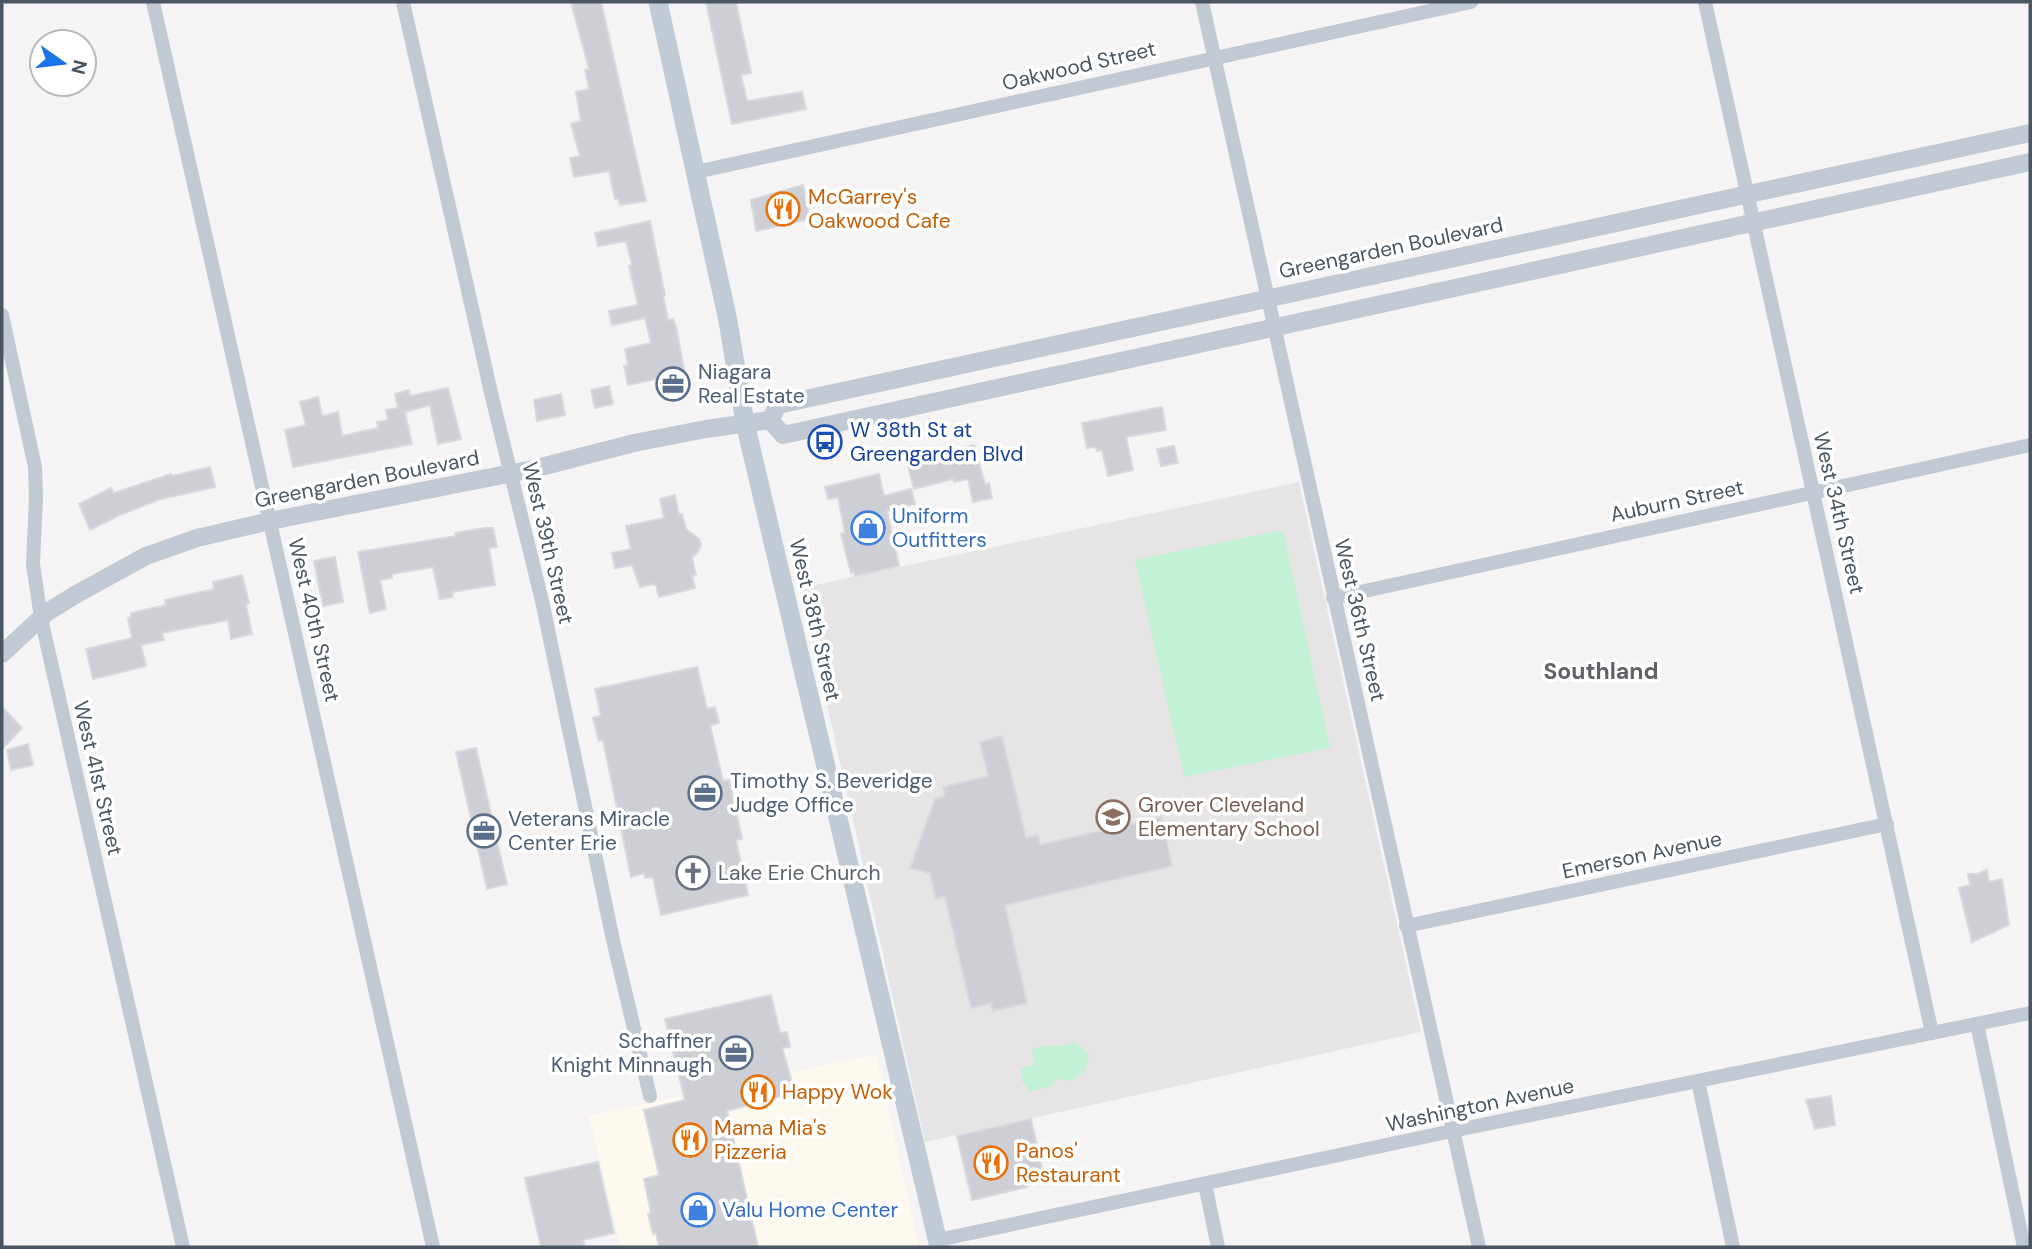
<svg xmlns="http://www.w3.org/2000/svg" width="2032" height="1249" viewBox="0 0 2032 1249" font-family="'DM Sans',sans-serif">
<rect width="100%" height="100%" fill="#f5f3f3"/>
<path fill="#fdf9ef" d="M876,1054l43,193h-298l-32,-131z"/>
<path fill="#e6e4e5" d="M1299,482l122,550 -496,110 -124,-554z"/>
<g fill="#c3f1d5">
<path d="M1283,530l47,218 -146,29 -49,-217z"/>
<path d="M1075,1042l14,12c-1,19 -14,32 -33,24l-3,3 1,4 -26,7 -2,-7 -5,-4 1,-13 13,-4 -3,-12 1,-3c17,-7 26,0 42,-7z"/>
</g>
<g fill="#cdcfd5" stroke="#d7d9de" stroke-width="2">
<path d="M571,2h30l45,199 -26,4 -2,-7 -3,1 -6,-28 -35,6 -4,-19 10,-2 -9,-32 10,-3 -5,-29 13,-3 -4,-19 4,-1z"/>
<path d="M706,2h30l15,71 -10,2 6,26 55,-9 4,17 -74,15z"/>
<path d="M803,185l7,34 -54,12 -5,-31z"/>
<path d="M650,221l15,74h-2l5,25 5,-1 3,8 12,63 -27,6 -5,-17 -28,6 -4,-19 4,-1 -3,-16 26,-6 -6,-25 -33,7 -3,-14 29,-6 -9,-39 3,-1 -6,-24 -28,5 -3,-13z"/>
<path d="M609,386l4,18 -18,4 -4,-18z"/>
<path d="M448,388l13,51 -23,5 -8,-39 -25,7 7,32 -119,23 -8,-37 21,-5 -6,-23 18,-5 4,19 16,-4 4,24 36,-8 -1,-6 11,-2 -2,-10 12,-2 -3,-14 14,-4 1,6z"/>
<path d="M561,394l4,21 -28,6 -3,-21z"/>
<path d="M1162,407l4,23 -40,7 7,33 -25,6 -6,-26 -5,1 -1,-4 -9,1 -5,-25z"/>
<path d="M974,445l11,39 4,-1 3,15 -19,4 -5,-23 -14,3 -1,-3 -39,10 -7,-27z"/>
<path d="M1174,446l4,17 -17,3 -4,-17z"/>
<path d="M210,467l5,20 -54,12 -39,15 -32,16 -11,-26 32,-16 3,5 57,-19 1,2z"/>
<path d="M879,474l5,22 27,-7 4,15 -28,7 12,55 -44,10 -1,-4 -3,1 -10,-39 4,-1 -7,-36 -10,2 -3,-12z"/>
<path d="M675,495l4,20 3,-1 4,15 13,10 2,6 -3,7 -6,6 4,17 -4,1 3,12 -36,9 -3,-12 -3,-1 -13,3 -8,-22 -17,3 -3,-15 19,-4 -5,-23 38,-8 -4,-19z"/>
<path d="M485,528h8l4,19 -8,1 6,37 -43,7 1,5 -13,2 -7,-32 -41,7v4l-12,2 6,29 -16,4 -12,-61 98,-16 -1,-3z"/>
<path d="M335,557l8,45 -20,4 -9,-45z"/>
<path d="M242,575l7,28 -3,2 6,29 -21,5 -3,-19 -66,13 2,7 -23,5 5,21 -53,13 -7,-30 46,-11 -4,-20 3,-1v-4l35,-8 -1,-5 49,-11 -1,-7z"/>
<path d="M697,667l10,42 8,-2 4,16 -9,2 13,56 6,-1 7,31 6,28 -6,1 12,55 -87,20 -8,-38 -8,1 -1,-5 -13,4 -28,-137 -4,1 -6,-23 8,-2 -6,-27z"/>
<path d="M2,707l20,21 -20,21z"/>
<path d="M1002,736l24,102 12,-3 2,10 121,-28 11,49 -167,39 22,98 -34,8 -2,-8 -20,5 -26,-111 -9,2 -6,-26 -20,-5 25,-69 10,-3 -2,-9 45,-11 -8,-34z"/>
<path d="M28,744l5,21 -22,5 -4,-20z"/>
<path d="M476,748l16,70 2,-1 5,20 -3,1 11,46 -20,5 -31,-137z"/>
<path d="M1987,870l2,12 13,-3 7,46 -37,17 -13,-54 11,-3 -2,-11h9z"/>
<path d="M771,995l9,38 7,-1 3,15 -8,1 13,44 -68,19 31,136h-99l-3,-14 -3,1 -5,-20 3,-1 -7,-34 15,-4 -15,-65 41,-10 -20,-81z"/>
<path d="M1831,1096l4,29 -20,4 -9,-29z"/>
<path d="M1031,1119l11,50 -18,3 3,15 -55,13 -15,-64z"/>
<path d="M598,1162l16,71 -31,7 2,7h-44l-16,-69z"/>
</g>
<g fill="none" stroke-linecap="round" stroke-linejoin="round">
<g stroke="#c1cad2" stroke-width="14">
<path d="M153,2l280,1245"/>
<path d="M403,2l89,395 50,204 71,339 37,156"/>
<path d="M1202,2l277,1245"/>
<path d="M1705,2l227,1031"/>
<path d="M696,172l775,-170"/>
<path d="M2,315l33,152 1,30 -3,67 8,54 142,629"/>
<path d="M1333,598l697,-153"/>
<path d="M1406,926l481,-102"/>
<path d="M1977,1024l47,223"/>
<path d="M1698,1081l35,166"/>
<path d="M1205,1184l13,63"/>
<path d="M938,1240l514,-109 578,-118"/>
</g>
<g stroke="#c1cad2" stroke-width="18">
<path d="M770,420l8,-15 1252,-272"/>
<path d="M770,420l13,15 1247,-273"/>
<path d="M2,654l44,-41 29,-18 71,-39 51,-18 73,-17 263,-52 101,-26 72,-14 64,-9"/>
</g>
<path stroke="#c1cbd6" stroke-width="19" d="M658,2l70,319 17,102 194,824"/>
</g>
<defs>
<symbol id="restaurant-ring" viewBox="-11 -11 22 22"><circle r="9.5" fill="#fff" stroke="#e8710a" stroke-width="1.5"/><path d="M-5-6h1v4h1v-4h1v4h1v-4h1v5L-1.5 .5V6h-2V.5L-5-1ZM5-6V6H3V1.5H1.5Q1.5-4 5-6Z" fill="#e8710a"/></symbol>
<symbol id="office-ring" viewBox="-11 -11 22 22"><circle r="9.5" fill="#fff" stroke="#5c6f8a" stroke-width="1.5"/><path d="M-6-3h4V-5.5h4V-3h4V5H-6ZM-1-4.5V-3h2v-1.5ZM-6 0V1H6V0Z" fill="#5c6f8a"/></symbol>
<symbol id="bus-ring" viewBox="-11 -11 22 22"><circle r="9.5" fill="#fff" stroke="#1a4fb4" stroke-width="1.5"/><path d="M-5-6H5V4H4V6H2V4H-2V6H-4V4H-5ZM-3.5-4V0h7V-4ZM-3.5 1.2v1.5H-2V1.2ZM2 1.2v1.5H3.5V1.2Z" fill="#1a4fb4"/></symbol>
<symbol id="shop-ring" viewBox="-11 -11 22 22"><circle r="9.5" fill="#fff" stroke="#3f7fe0" stroke-width="1.5"/><path d="M-5-2.5h2.3a2.7 3.5 0 0 1 5.4 0H5L5.5 6h-11ZM-1.5-2.5h3a1.5 2.3 0 0 0-3 0Z" fill="#3f7fe0"/></symbol>
<symbol id="school-ring" viewBox="-11 -11 22 22"><circle r="9.5" fill="#fff" stroke="#8d6e63" stroke-width="1.5"/><path d="M0-5L7-2L0 1L-7-2ZM-4 1L0 2.5L4 1V4Q0 6-4 4Z" fill="#8d6e63"/></symbol>
<symbol id="church-ring" viewBox="-11 -11 22 22"><circle r="9.5" fill="#fff" stroke="#6b7280" stroke-width="1.5"/><path d="M-1.2-6h2.4v3.5h3.3v2.4h-3.3V6h-2.4V-.1h-3.3v-2.4h3.3Z" fill="#6b7280"/></symbol>
</defs>
<g fill-rule="evenodd">
<use href="#restaurant-ring" x="764" y="190" width="38" height="38"/>
<use href="#office-ring" x="654" y="365" width="38" height="38"/>
<use href="#bus-ring" x="806" y="423" width="38" height="38"/>
<use href="#shop-ring" x="849" y="509" width="38" height="38"/>
<use href="#office-ring" x="686" y="774" width="38" height="38"/>
<use href="#school-ring" x="1094" y="798" width="38" height="38"/>
<use href="#office-ring" x="465" y="812" width="38" height="38"/>
<use href="#church-ring" x="674" y="854" width="38" height="38"/>
<use href="#office-ring" x="717" y="1034" width="38" height="38"/>
<use href="#restaurant-ring" x="739" y="1073" width="38" height="38"/>
<use href="#restaurant-ring" x="671" y="1121" width="38" height="38"/>
<use href="#restaurant-ring" x="972" y="1144" width="38" height="38"/>
<use href="#shop-ring" x="679" y="1191" width="38" height="38"/>
</g>
<g text-anchor="middle" stroke-width="7" stroke-linejoin="round" paint-order="stroke">
<g font-size="21" fill="#4a5661" stroke="#fff">
<text transform="translate(1079 66) rotate(-13)" y="7">Oakwood Street</text>
<text transform="translate(1391 248) rotate(-12)" y="7">Greengarden Boulevard</text>
<text transform="translate(367 479) rotate(-11)" y="7">Greengarden Boulevard</text>
<text transform="translate(1677 501) rotate(-12)" y="7">Auburn Street</text>
<text transform="translate(1839 513) rotate(77)" y="7">West 34th Street</text>
<text transform="translate(548 543) rotate(77)" y="7">West 39th Street</text>
<text transform="translate(314 620) rotate(77)" y="7">West 40th Street</text>
<text transform="translate(815 620) rotate(77)" y="7">West 38th Street</text>
<text transform="translate(1360 620) rotate(77)" y="7">West 36th Street</text>
<text transform="translate(98 778) rotate(77)" y="7">West 41st Street</text>
<text transform="translate(1642 855) rotate(-12)" y="7">Emerson Avenue</text>
<text transform="translate(1480 1105) rotate(-12)" y="7">Washington Avenue</text>
</g>
<g font-size="21" fill="#c56008" stroke="#fff" text-anchor="start">
<text x="808" y="204">McGarrey's<tspan x="808" dy="24">Oakwood Cafe</tspan></text>
<text x="782" y="1099">Happy Wok</text>
<text x="714" y="1135">Mama Mia's<tspan x="714" dy="24">Pizzeria</tspan></text>
<text x="1016" y="1158">Panos'<tspan x="1016" dy="24">Restaurant</tspan></text>
</g>
<g font-size="21" fill="#4e5e75" stroke="#fff" text-anchor="start">
<text x="698" y="379">Niagara<tspan x="698" dy="24">Real Estate</tspan></text>
<text x="730" y="788">Timothy S. Beveridge<tspan x="730" dy="24">Judge Office</tspan></text>
<text x="508" y="826">Veterans Miracle<tspan x="508" dy="24">Center Erie</tspan></text>
<text x="712" y="1048" text-anchor="end">Schaffner<tspan x="712" dy="24">Knight Minnaugh</tspan></text>
</g>
<g font-size="21" fill="#164399" stroke="#fff" text-anchor="start">
<text x="850" y="437">W 38th St at<tspan x="850" dy="24">Greengarden Blvd</tspan></text>
</g>
<g font-size="21" fill="#366cbe" stroke="#fff" text-anchor="start">
<text x="892" y="523">Uniform<tspan x="892" dy="24">Outfitters</tspan></text>
<text x="722" y="1217">Valu Home Center</text>
</g>
<g font-size="21" fill="#785e54" stroke="#fff" text-anchor="start">
<text x="1138" y="812">Grover Cleveland<tspan x="1138" dy="24">Elementary School</tspan></text>
</g>
<g font-size="21" fill="#5b616d" stroke="#fff" text-anchor="start">
<text x="718" y="880">Lake Erie Church</text>
</g>
<g font-size="23" font-weight="bold" fill="#5f6368" stroke="#fff">
<text x="1601" y="679">Southland</text>
</g>
</g>
<rect width="2032" height="1249" fill="none" stroke="#4a5661" stroke-width="7"/>
<g transform="translate(63 63) rotate(104)"><circle r="33" fill="#ffffff" stroke="#b7bbc0" stroke-width="2"/>
<path d="M0-5L12 26L0 18L-12 26Z" fill="#1a73e8"/>
<text y="-10" font-size="19" font-weight="bold" text-anchor="middle" fill="#4a5661">N</text>
</g>
</svg>
